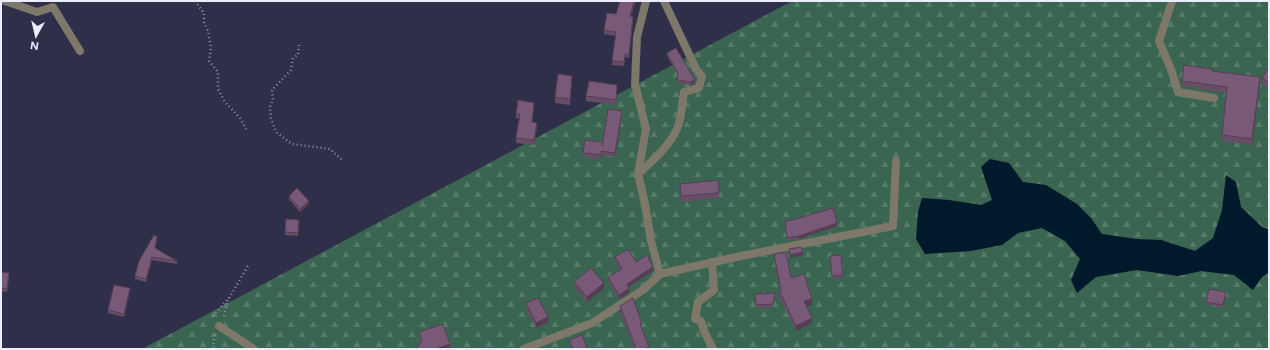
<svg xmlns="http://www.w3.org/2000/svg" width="1270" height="350" viewBox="0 0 1270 350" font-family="Figtree,sans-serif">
<defs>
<pattern id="forest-firs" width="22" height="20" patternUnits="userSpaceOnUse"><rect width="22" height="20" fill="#3a6551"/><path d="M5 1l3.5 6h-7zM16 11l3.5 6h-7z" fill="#577b6b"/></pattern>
</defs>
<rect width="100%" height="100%" fill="#2f2f4a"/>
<path fill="url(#forest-firs)" d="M792,1h477v348h-1127z"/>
<path fill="#00192b" d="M990,159l19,4 14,19 23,3 31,19 14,14 11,16 35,5 24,1 34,11 18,-13 9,-28 4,-35 10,7 5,25 21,20 7,3v42l-7,5 -9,13 -19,-15 -33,-4 -23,5 -41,-6 -41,7 -19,16 -6,-13 9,-21 -15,-18 -23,-13 -24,5 -16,12 -31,6 -46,3 -9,-15 2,-27 4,-14 27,2 32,5 11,-5 -11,-33z"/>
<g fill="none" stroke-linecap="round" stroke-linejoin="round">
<g stroke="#8e8ea5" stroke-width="2.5" stroke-dasharray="1 3" stroke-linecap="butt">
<path d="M195,1l9,12v9l4,9 3,16 -2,14 9,11v17l7,13 15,16 6,11"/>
<path d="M299,45l-1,10 -5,3 -2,12 -19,20 1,10 -3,7 1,12 5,13 16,12 38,5 12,11"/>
<path d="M213,316l16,-18 19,-32"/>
<path d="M224,316l4,-16"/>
<path d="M215,335l-2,11 2,3"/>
</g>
<g stroke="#7e786a" stroke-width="8">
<path d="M5,1l32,11 16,-5 27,44"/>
<path d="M1172,1l-13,40 12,28 7,23 36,6"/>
<path d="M638,174c15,-14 35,-30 41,-51 3,-9 3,-21 5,-31l15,-4 3,-12 -6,-7 -32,-68"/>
<path d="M712,262l2,28 -16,12 -3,17 6,2 3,10 9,18"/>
<path d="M660,274l81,-18 152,-30 3,-65"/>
<path d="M219,326l35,23"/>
<path d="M524,349l68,-26 51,-33 17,-16 -9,-33 -6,-37 -7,-30 8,-45 -11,-45 2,-47 9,-36"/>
</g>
</g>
<g fill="#684d67">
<path d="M620,1h16l-5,15 2,4 -4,38 -4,-1 -1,9 -12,-1 4,-29 -12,-2v-4l12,-16z"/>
<path d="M667,53l28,30 -5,2 -13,-2 1,-8 -11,-19z"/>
<path d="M1269,67v22l-7,-6v-5z"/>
<path d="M1212,71l48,11 -8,63 -30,-4 4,-48 -44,-7v-5z"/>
<path d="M572,81l-2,24 -15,-2v-6z"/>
<path d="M617,90l-1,15 -30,-4v-5z"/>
<path d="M534,107l-2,15 5,5 -3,18 -18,-2v-5l3,-19 -3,-1v-4z"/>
<path d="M622,115l-7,42 -14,-2v4l-18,-2v-4l20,-11z"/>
<path d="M680,184l39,9v5l-38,4z"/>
<path d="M289,196l20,8 -9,8 -11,-13z"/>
<path d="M299,220l-1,16 -13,-1v-3z"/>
<path d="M785,221l52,5 -38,13 -12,2z"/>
<path d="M157,240l-2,8 22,13v3l-25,-4 -6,22 -11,-3v-3z"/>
<path d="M774,254l17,24 21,27 -5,1 5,17 -16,8 -17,-35v-6h1l-6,-31z"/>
<path d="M615,257l21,5 17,9 -25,16 1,6 -10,6 -11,-18v-4l12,-7 -5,-9z"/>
<path d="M830,259l13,16v3l-11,1z"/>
<path d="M1,272l8,4 -2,16 -6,-1z"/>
<path d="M574,282l30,6 -17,14 -13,-15z"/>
<path d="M130,291l-6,26 -16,-4v-3z"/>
<path d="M755,294l20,2 -2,11 -17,1z"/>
<path d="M1226,295l-3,13 -17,-4v-2z"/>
<path d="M526,303l22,19 -12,6 -10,-19z"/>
<path d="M620,306l22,23 7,20h-15l-14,-38z"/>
<path d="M419,332l31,17 -29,-6 -2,-5z"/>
<path d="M569,340l18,9h-15l-3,-6z"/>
</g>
<g fill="#553e54">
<path d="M634,1h2l-6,19v-4z"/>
<path d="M1260,77v5l-8,63v-6z"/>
<path d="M695,80v3l-5,2v-3z"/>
<path d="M622,111v4l-7,42v-4z"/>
<path d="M537,123v4l-3,18v-5z"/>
<path d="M309,201v3l-9,8v-3z"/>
<path d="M837,223v3l-38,13v-3z"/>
<path d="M803,252v3l-13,3v-3z"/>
<path d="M152,257v3l-6,22v-3z"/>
<path d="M653,267v4l-26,17v-4z"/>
<path d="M604,283v5l-17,14v-5z"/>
<path d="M130,288v3l-6,26v-3z"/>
<path d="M629,289v4l-10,6v-4z"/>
<path d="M812,299v6l-8,2v-6z"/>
<path d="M548,317v5l-12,6v-5z"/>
<path d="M812,318v5l-16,8v-5z"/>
<path d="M450,344v5h-15z"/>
</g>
<g fill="#795978" stroke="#553e54">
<path d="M620,1h14l-4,15 3,1 -4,37h-4l-1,8 -12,-1 4,-29 -12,-2 3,-17 9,1z"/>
<path d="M676,48l19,32 -5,2 -13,-2 1,-7 -11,-20z"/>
<path d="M1184,65l28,4v2l48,6 -8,62 -30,-4 5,-48 -45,-6z"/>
<path d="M1269,67v16l-7,-5z"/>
<path d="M558,74l14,2 -2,23 -15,-2z"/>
<path d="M589,81l28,4 -1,15 -30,-4z"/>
<path d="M518,100l16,3 -2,19 5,1 -3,17 -18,-2 4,-24h-4z"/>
<path d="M608,109l14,2 -7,42 -14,-2v4l-18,-2 2,-13 18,2 -1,4z"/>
<path d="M718,180l1,13 -38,3 -1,-12z"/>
<path d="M297,188l12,13 -9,8 -11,-13z"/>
<path d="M833,208l4,15 -38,13 -12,2 -2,-17 11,-2z"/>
<path d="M286,219l13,1 -1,13 -13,-1z"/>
<path d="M154,235l3,2 -2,11 22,13 -25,-4 -6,22 -11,-3 4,-15z"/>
<path d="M801,247l2,5 -13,3 -1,-6z"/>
<path d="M628,249l8,13 11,-7 6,12 -26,17 2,5 -10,6 -11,-18 14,-8 -7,-12z"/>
<path d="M786,252l5,26 13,-4 8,25 -8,2 8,17 -16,8 -17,-36h2l-7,-36z"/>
<path d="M841,255l2,20 -11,1 -2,-20z"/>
<path d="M591,268l13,15 -17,14 -13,-15z"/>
<path d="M1,272l8,1 -2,16 -6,-1z"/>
<path d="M114,285l16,3 -6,26 -16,-4z"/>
<path d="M1209,289l17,3 -3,13 -17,-3z"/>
<path d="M775,293l-2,11 -17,1 -1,-11z"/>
<path d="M538,298l10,19 -12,6 -10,-20z"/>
<path d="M633,298l9,26h-2l9,23 -5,2h-8l-16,-43z"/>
<path d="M443,324l7,20 -15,5h-19l6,-8 -3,-9z"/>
<path d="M582,335l5,13 -3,1h-11l-4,-9z"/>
</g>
<rect width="1270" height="350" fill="none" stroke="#ecedff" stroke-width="4"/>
<g transform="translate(36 36) rotate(188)" stroke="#2f2f4a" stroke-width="3" paint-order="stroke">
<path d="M0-3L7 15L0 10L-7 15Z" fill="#ecedff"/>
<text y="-6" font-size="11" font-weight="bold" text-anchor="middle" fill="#ecedff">N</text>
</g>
</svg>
